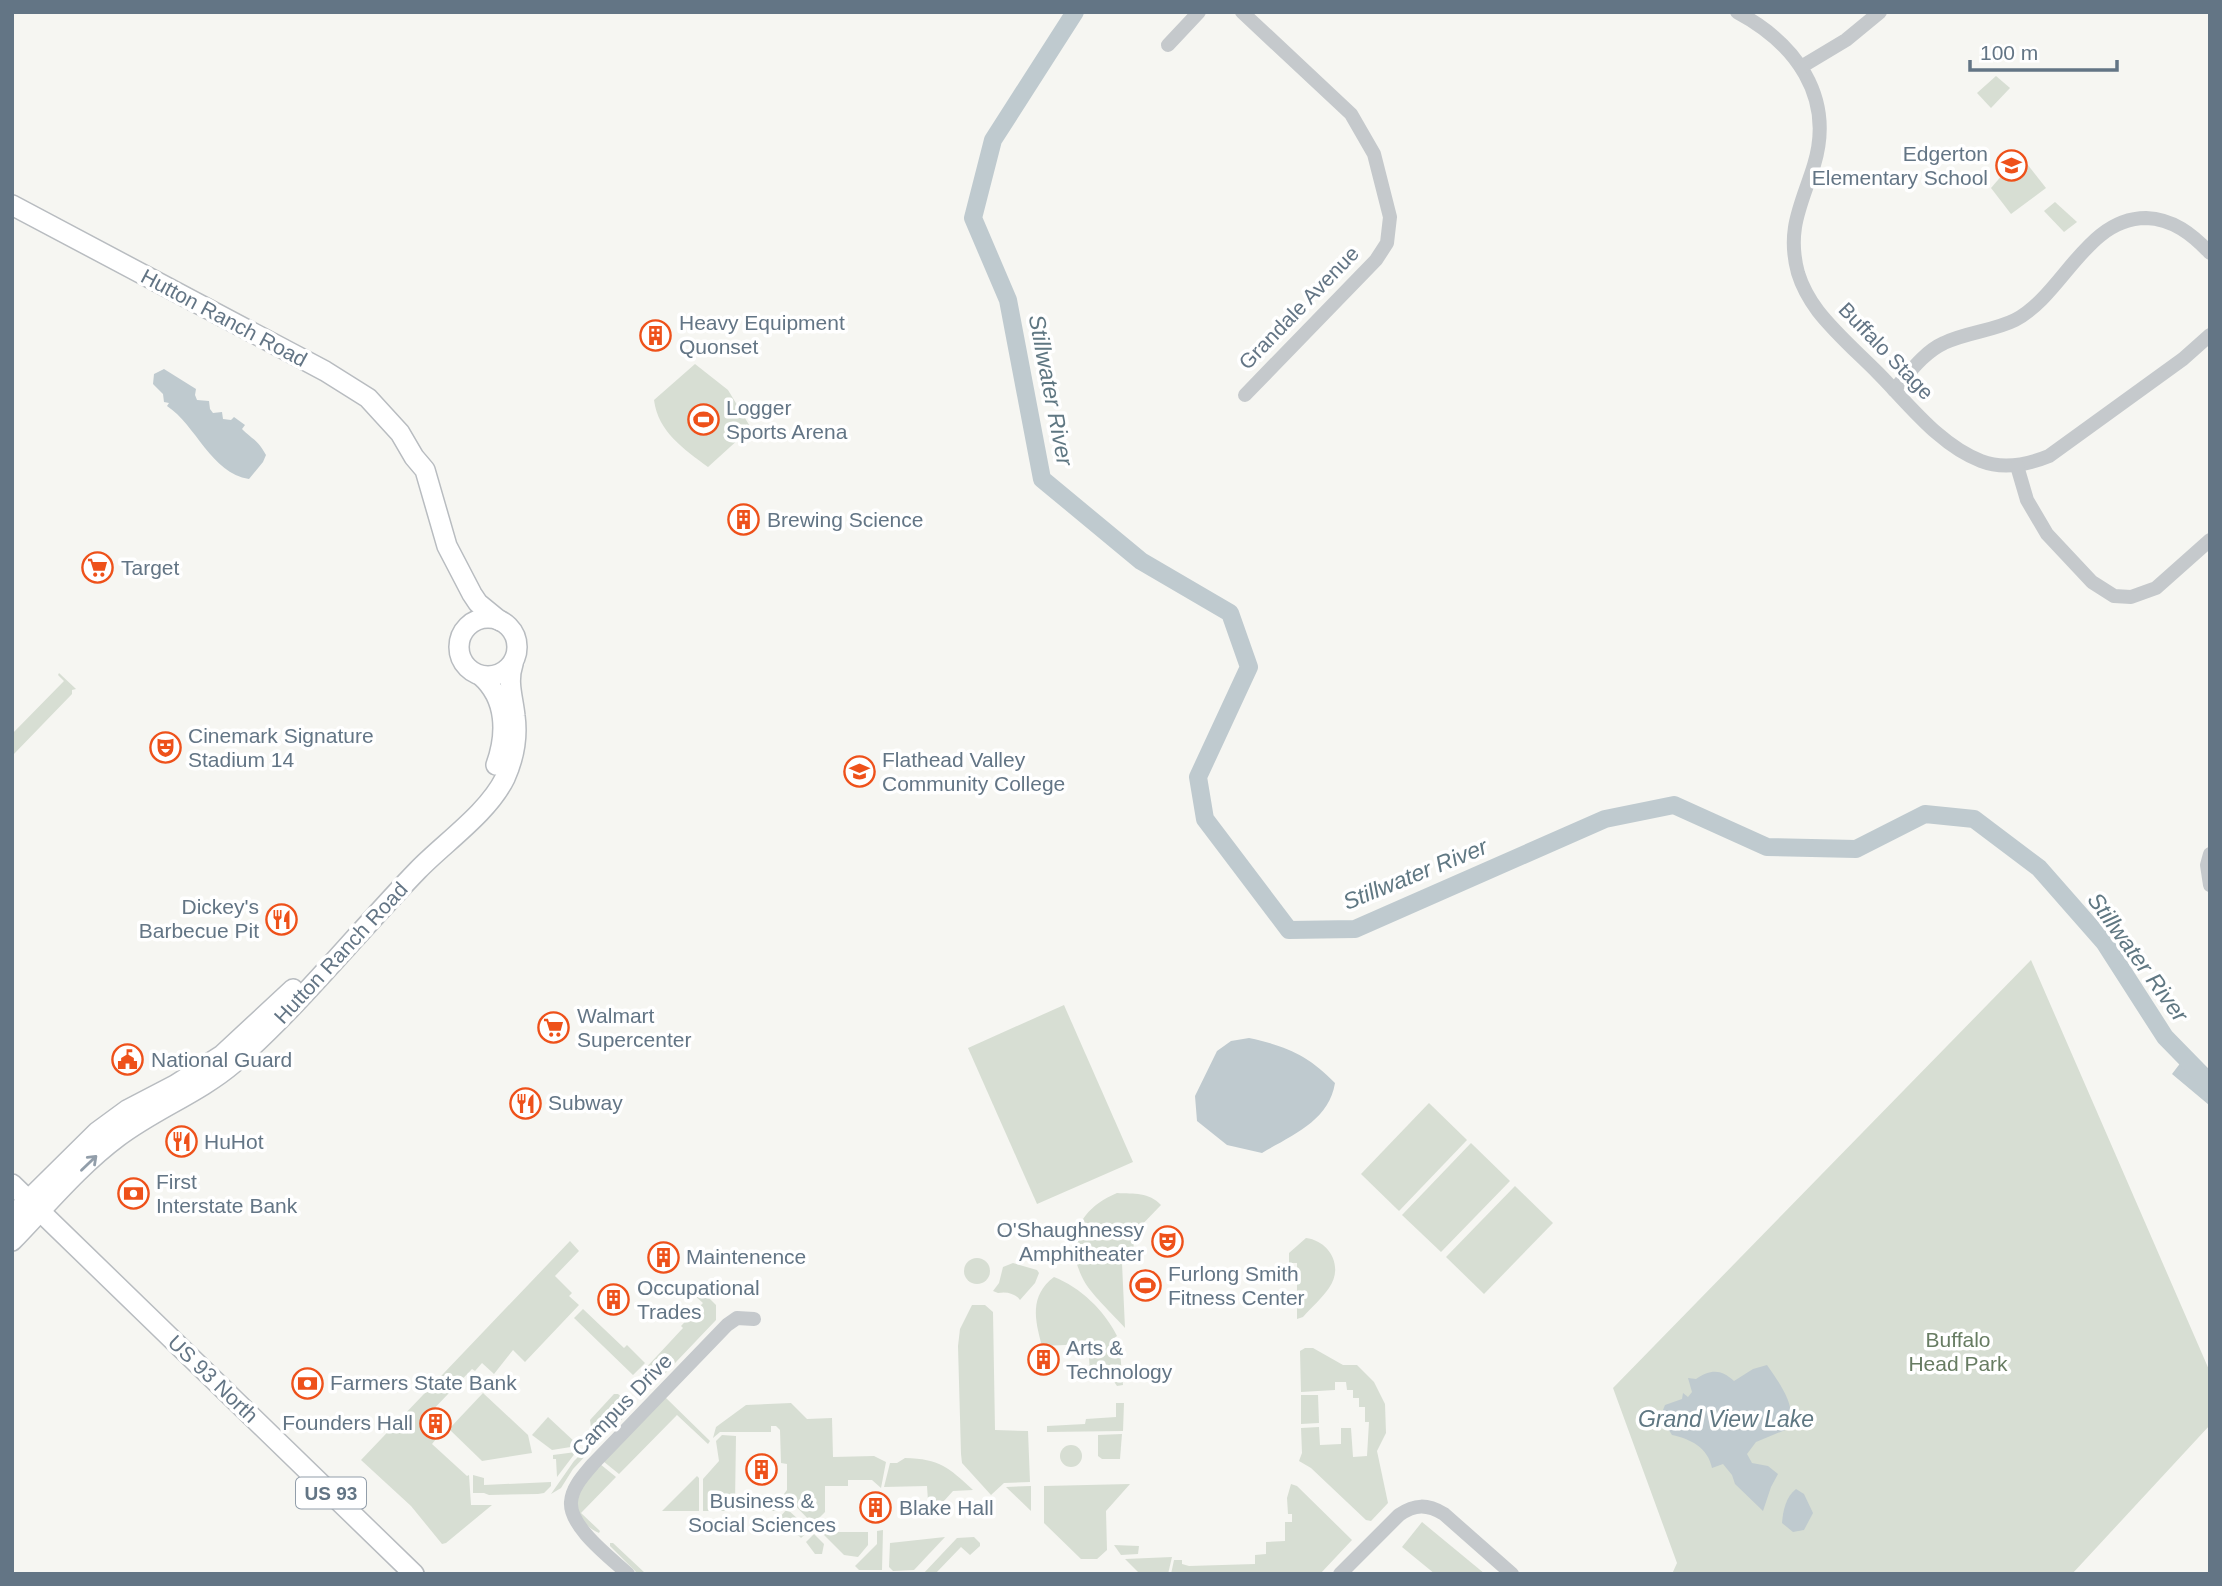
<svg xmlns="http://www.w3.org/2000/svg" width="2222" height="1586" viewBox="0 0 2222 1586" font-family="Helvetica,sans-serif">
<rect width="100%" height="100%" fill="#f6f6f2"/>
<g fill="#d7ded3">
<path d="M1996,76l14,12 -19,20 -14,-15z"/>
<path d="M2024,160l22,28 -35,26 -20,-26 19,-22z"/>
<path d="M2055,202l22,20 -13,10 -20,-21z"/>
<path d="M695,364l33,26 23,38 -43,39c-24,-18 -50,-35 -54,-67z"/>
<path d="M59,673l17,16 -4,1v4l-60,62v-22l52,-53 -6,-6z"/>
<path d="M2031,960l179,412v53l-138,149h-400l5,-11 -64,-175z"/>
<path d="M1064,1005l69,157 -96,42 -69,-156z"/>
<path d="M1429,1103l38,37 -68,71 -38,-37z"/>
<path d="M1471,1143l39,38 -69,71 -39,-37z"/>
<path d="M1515,1186l38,37 -69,71 -38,-37z"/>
<path d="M1117,1193c17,1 32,-1 44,12l-26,27 -3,30 -10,1 3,65c-12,-14 -36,-35 -43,-51 -18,-37 -2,-69 35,-84z"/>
<path d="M1306,1238c24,3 38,29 23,50 -7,10 -18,20 -26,29l-6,2v-56h-8v-10z"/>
<path d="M570,1241l9,10 -24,25 17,17 -3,3 10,9 -54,57 -12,-12 -19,24 -12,-11 -7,8 -3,-2 -46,48 1,2 -6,6 15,14 -4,5 35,32 2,-1 2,30h21l-46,38 -4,1 -31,-38 -50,-46z"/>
<circle cx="977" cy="1271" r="13"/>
<path d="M1013,1263l24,7 2,3 -4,10 -15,17c-4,-6 -13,-9 -22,-7l-5,-2 6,-8 4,-16z"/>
<path d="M1054,1277c26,10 51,34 63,59l-4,3 7,13 3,33 -6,1 -10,-15 -17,1 -2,-28 -46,2c-7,-26 -13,-50 12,-69z"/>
<path d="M697,1291l6,1 13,13v15l-60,63 -13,-12 40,-43 -2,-2 22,-23 -10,-9z"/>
<path d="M972,1305h13l8,7 2,118 33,1 2,51 -26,1 -13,12 -29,-32 -1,-9 -3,-108 2,-17z"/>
<path d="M583,1309l41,39 3,-3 18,18 -12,12 -59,-57z"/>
<path d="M1305,1348h8l30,17h14l17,17 11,22 1,29 -9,18 11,52 -17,18 -5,-1 -55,-52 -12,-7 3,-8 -1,-25 18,-1 1,18 21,-1v-16h10l2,29 14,-1 2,-34h-4v-15h-6v-9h-6v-8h-6l-1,-8h-11v8l-34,2 -1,-41z"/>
<path d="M483,1393l45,42 4,18 -50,8 -33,-32z"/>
<path d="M614,1394h4l8,7 -30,31 -5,-5 -1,-7z"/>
<path d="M1301,1395h17l1,28 -18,1z"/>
<path d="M665,1397l45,44 -2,3 -31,-29 -58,59 -16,-13z"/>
<path d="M791,1403l16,16 25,-1 1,39 41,-1 12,6 -5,26 -9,-8h-24v6h-23v26l-12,12 -29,-30 3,-4v-26l-6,-1 -1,-33 -4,-4h-5v6h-51l-7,6 3,-11 30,-22z"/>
<path d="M1116,1403h8l-1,28 -76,1v-6l38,-2 1,-5 30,-2z"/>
<path d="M628,1404c0,12 -16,29 -28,29z"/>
<path d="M548,1417l29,27v2l-25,4 -20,-15z"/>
<path d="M1122,1434l-2,25h-18l-4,-3v-21z"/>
<path d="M722,1435l14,1 -1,67h7v8h-39v-32l16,-18 -3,-20z"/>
<circle cx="1071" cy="1456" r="11"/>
<path d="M585,1450l3,3 -15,16 -12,19 -10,6 23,-33z"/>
<path d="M576,1452l-19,25 -1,-18h-3v-4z"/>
<path d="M905,1458c35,1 43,9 68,32l-20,1 -10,11 -15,-1 -1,-15 -43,1 6,-24h7z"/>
<path d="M600,1464l16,13 -35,36 19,18 -1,2c-15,-6 -28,-24 -21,-42 3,-9 16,-19 22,-27z"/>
<path d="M473,1475l11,3v7l67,-3v4l-7,7 -6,1 -49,1 -5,-2h-11z"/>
<path d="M697,1476l2,2v33h-37z"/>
<path d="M1130,1484l-24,27 1,39 -10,9h-16l-37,-36v-37z"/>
<path d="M1291,1484l6,2 55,54 -32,34h-149l3,-14h8v4l7,2 66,-2v-9l11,-1v-12l19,-1v-19h7v-8h-4l-1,-16z"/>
<path d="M1031,1486v25l-25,-24z"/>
<path d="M778,1500l5,5 -5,6h-32v-8h30z"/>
<path d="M787,1509l23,21 -9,8 -21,-21z"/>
<path d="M832,1519v13h36v13l-10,12 -14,-2 -24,-24z"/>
<path d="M1422,1522l63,52h-50l-33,-27z"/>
<path d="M883,1530l-1,40h-23l-4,-4 22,-22v-13z"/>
<path d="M814,1534l10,10 -2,10h-7l-9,-12z"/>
<path d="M945,1537l-31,33 -21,1 -4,-4 1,-24z"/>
<path d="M974,1537l6,6v3l-10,9 -9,-8 -26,27h-12l34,-36z"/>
<path d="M610,1543h3l33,31h-8l-28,-28z"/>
<path d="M1114,1545l25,1 -1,8 -17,1z"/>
<path d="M1172,1557l-4,17h-28l-15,-15z"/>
</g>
<g fill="#bfcacf">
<path d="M164,369l32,20 -1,6 2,5 12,1 1,8 3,4 9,-1 1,7 8,1 3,-3 11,8 -3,4c10,10 16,11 24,26l-3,7 -14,17c-38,-6 -53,-54 -82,-73l2,-3 -5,-1 -1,-8 -10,-10 1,-10z"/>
<path d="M1249,1038c37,8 59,17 86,45 -6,38 -43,52 -73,70l-35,-8 -30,-24 -2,-25 22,-45 14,-10z"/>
<path d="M2188,1053l22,21v36l-1,-5 -37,-31z"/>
<path d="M1767,1365c13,19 29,39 23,63l-34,14 -9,12 5,9 16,3 10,8 -7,13 -8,24 -28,-27 -3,-9 -9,-11 -11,4c-4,-20 -21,-29 -40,-33l-10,-16 3,-4 -2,-5 2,-5 17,-6 1,-6 5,4 4,-5 -4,-14 8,1c15,-10 25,-10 38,2l19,-12z"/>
<path d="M1796,1489l8,5 9,19 -9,17 -11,2 -11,-9c1,-13 4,-26 14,-34z"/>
</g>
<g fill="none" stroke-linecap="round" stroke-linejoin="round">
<path stroke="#bfcacf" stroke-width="18" d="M1075,12l-82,128 -20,78 35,82 34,179 99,82 89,52 19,54 -51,110 7,42 84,111 66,-1 250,-110 69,-14 93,42 89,2 69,-35 49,5 65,49 65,74 61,95 45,46"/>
<defs>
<g id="major">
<path d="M12,205l313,166 43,27 32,35 14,24 11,13 22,76 25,48 6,9 22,18"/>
<circle cx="488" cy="647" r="29"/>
<path d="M481,676c26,23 26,58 15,89"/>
<path d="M12,1184l402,390"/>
<path d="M12,1216l85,-84 30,-22 48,-25 47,-30 71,-66"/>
<path d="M12,1241c34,-35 67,-75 106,-104 37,-28 81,-44 116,-74 67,-59 122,-129 184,-193 26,-27 70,-57 87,-92 9,-20 13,-40 10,-62 -2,-19 -8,-34 -2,-52"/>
</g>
</defs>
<use href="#major" stroke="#b8bcc0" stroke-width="22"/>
<g stroke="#c5c9cc" stroke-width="14">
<path d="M1242,12l109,102 23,40 16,63 -3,26 -11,17 -131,135"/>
<path d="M1737,12c58,31 98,84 77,153 -12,39 -28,64 -16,108 4,13 11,26 20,38 17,22 39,41 59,61 31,31 62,73 104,89 23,9 46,4 68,-5l134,-97 27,-24"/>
<path d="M1168,45l31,-33"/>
<path d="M1801,67l45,-27 34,-28"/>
<path d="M1894,390c15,-17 30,-38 50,-47 23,-11 49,-12 71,-23 48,-25 71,-102 131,-102 27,1 46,16 64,35"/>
<path d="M2017,466l10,34 20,34 45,48 22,14 17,1 25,-9 54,-48"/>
<path d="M2210,854l-3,11 3,20"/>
<path d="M628,1574c-17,-16 -59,-47 -57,-72 1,-15 13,-27 22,-38l134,-139 10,-7 17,1"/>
<path d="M1340,1574l59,-59c16,-11 28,-11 45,-1l68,60"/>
</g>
<use href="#major" stroke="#fff" stroke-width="19"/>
</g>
<defs><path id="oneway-shaft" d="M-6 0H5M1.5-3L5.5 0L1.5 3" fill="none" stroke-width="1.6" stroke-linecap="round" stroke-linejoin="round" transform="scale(1.75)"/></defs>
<use stroke="#929eaa" href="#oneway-shaft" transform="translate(89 1163) rotate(-44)"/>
<defs>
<symbol id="school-ring" viewBox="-11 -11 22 22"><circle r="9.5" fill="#fff" stroke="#ee511a" stroke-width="1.5"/><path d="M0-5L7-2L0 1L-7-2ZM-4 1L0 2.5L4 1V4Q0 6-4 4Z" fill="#ee511a"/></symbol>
<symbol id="building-ring" viewBox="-11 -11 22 22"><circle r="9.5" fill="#fff" stroke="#ee511a" stroke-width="1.5"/><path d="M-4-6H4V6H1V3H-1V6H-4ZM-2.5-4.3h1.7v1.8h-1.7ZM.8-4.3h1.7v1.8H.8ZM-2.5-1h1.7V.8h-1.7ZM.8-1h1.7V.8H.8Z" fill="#ee511a"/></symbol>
<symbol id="stadium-ring" viewBox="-11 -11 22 22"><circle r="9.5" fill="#fff" stroke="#ee511a" stroke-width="1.5"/><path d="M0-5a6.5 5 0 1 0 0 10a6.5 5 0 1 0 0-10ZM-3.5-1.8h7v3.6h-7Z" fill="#ee511a"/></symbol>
<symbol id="supermarket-ring" viewBox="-11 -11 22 22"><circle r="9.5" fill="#fff" stroke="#ee511a" stroke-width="1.5"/><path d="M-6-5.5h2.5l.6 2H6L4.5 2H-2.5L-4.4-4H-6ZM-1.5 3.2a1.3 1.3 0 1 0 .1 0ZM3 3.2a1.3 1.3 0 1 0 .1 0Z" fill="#ee511a"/></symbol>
<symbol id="theatre-ring" viewBox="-11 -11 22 22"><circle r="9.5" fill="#fff" stroke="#ee511a" stroke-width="1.5"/><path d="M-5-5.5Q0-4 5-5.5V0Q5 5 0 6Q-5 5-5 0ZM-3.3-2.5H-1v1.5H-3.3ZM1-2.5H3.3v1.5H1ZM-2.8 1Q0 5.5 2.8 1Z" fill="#ee511a"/></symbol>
<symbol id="university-ring" viewBox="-11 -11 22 22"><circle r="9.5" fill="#fff" stroke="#ee511a" stroke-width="1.5"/><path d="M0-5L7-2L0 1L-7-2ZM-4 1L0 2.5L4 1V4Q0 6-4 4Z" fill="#ee511a"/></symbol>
<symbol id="restaurant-ring" viewBox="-11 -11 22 22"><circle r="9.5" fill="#fff" stroke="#ee511a" stroke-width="1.5"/><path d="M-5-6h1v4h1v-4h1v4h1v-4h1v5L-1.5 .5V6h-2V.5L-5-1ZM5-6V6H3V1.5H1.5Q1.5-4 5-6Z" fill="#ee511a"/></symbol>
<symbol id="civic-ring" viewBox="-11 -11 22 22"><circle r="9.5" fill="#fff" stroke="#ee511a" stroke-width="1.5"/><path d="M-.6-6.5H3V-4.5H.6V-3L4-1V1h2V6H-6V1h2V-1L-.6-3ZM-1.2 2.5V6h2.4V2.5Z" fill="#ee511a"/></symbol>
<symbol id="bank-ring" viewBox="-11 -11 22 22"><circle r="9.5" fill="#fff" stroke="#ee511a" stroke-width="1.5"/><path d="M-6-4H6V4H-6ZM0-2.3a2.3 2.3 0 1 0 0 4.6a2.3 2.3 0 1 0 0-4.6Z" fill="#ee511a"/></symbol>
</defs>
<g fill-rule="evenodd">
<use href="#school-ring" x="1994" y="148" width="35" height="35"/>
<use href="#building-ring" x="638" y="318" width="35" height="35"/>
<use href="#stadium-ring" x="686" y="402" width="35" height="35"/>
<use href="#building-ring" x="726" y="502" width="35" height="35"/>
<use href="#supermarket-ring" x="80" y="550" width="35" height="35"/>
<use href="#theatre-ring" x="148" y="730" width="35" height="35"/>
<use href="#university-ring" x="842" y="754" width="35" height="35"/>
<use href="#restaurant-ring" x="264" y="902" width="35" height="35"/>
<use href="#supermarket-ring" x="536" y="1010" width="35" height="35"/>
<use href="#civic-ring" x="110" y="1042" width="35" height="35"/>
<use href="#restaurant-ring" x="508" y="1086" width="35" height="35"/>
<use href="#restaurant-ring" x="164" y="1124" width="35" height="35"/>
<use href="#bank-ring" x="116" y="1176" width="35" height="35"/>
<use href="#theatre-ring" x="1150" y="1224" width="35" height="35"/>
<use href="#building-ring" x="646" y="1240" width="35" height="35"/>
<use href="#stadium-ring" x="1128" y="1268" width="35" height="35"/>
<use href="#building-ring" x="596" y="1282" width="35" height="35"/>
<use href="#building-ring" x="1026" y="1342" width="35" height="35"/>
<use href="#bank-ring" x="290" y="1366" width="35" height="35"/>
<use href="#building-ring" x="418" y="1406" width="35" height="35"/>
<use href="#building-ring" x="744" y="1452" width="35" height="35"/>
<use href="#building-ring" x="858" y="1490" width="35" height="35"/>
</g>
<g text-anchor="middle" stroke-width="7" stroke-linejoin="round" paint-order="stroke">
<rect fill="#fff" stroke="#929eaa" stroke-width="2" x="296" y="1477.5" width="70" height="31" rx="5"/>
<g font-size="19" font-weight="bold" fill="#637585">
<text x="331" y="1500">US 93</text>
</g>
<g font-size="21" fill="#637585" stroke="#fff" text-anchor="start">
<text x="1988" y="161" text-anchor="end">Edgerton<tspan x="1988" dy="24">Elementary School</tspan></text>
<text x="679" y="330">Heavy Equipment<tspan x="679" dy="24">Quonset</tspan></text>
<text x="726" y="415">Logger<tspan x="726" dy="24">Sports Arena</tspan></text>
<text x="767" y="527">Brewing Science</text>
<text x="121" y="575">Target</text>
<text x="188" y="743">Cinemark Signature<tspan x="188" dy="24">Stadium 14</tspan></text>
<text x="882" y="767">Flathead Valley<tspan x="882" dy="24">Community College</tspan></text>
<text x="259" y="914" text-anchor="end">Dickey's<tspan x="259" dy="24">Barbecue Pit</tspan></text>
<text x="577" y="1023">Walmart<tspan x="577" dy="24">Supercenter</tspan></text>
<text x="151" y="1067">National Guard</text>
<text x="548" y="1110">Subway</text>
<text x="204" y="1149">HuHot</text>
<text x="156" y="1189">First<tspan x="156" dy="24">Interstate Bank</tspan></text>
<text x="1144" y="1237" text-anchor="end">O'Shaughnessy<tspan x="1144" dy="24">Amphitheater</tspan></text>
<text x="686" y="1264">Maintenence</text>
<text x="1168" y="1281">Furlong Smith<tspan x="1168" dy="24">Fitness Center</tspan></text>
<text x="637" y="1295">Occupational<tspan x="637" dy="24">Trades</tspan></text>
<text x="1066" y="1355">Arts &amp;<tspan x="1066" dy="24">Technology</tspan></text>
<text x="330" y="1390">Farmers State Bank</text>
<text x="413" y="1430" text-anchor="end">Founders Hall</text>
<text x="762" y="1508" text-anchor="middle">Business &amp;<tspan x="762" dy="24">Social Sciences</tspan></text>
<text x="899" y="1515">Blake Hall</text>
</g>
<g font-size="21" fill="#637585" stroke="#fff">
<text transform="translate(1299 308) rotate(-46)" y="7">Grandale Avenue</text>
<text transform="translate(224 318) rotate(28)" y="7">Hutton Ranch Road</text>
<text transform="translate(1886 351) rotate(46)" y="7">Buffalo Stage</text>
<text transform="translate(341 953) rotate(-47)" y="7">Hutton Ranch Road</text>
<text transform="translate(213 1379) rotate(44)" y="7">US 93 North</text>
<text transform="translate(622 1405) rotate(-46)" y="7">Campus Drive</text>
</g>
<g font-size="21" fill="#677c62" stroke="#fff">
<text x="1958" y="1347">Buffalo<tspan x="1958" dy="24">Head Park</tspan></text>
</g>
<g font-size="23" font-style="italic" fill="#5f7782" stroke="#fff">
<text transform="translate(1051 390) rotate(79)" y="8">Stillwater River</text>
<text transform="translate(1415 874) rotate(-22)" y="8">Stillwater River</text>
<text transform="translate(2138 957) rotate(54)" y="8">Stillwater River</text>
<text x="1726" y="1427">Grand View Lake</text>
</g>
</g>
<rect width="2222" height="1586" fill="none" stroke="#637585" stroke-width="28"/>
<path d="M1970 60v10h147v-10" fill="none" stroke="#637585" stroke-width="3.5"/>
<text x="1980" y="60" font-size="21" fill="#637585" stroke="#ffffff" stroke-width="5" paint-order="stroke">100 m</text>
</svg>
